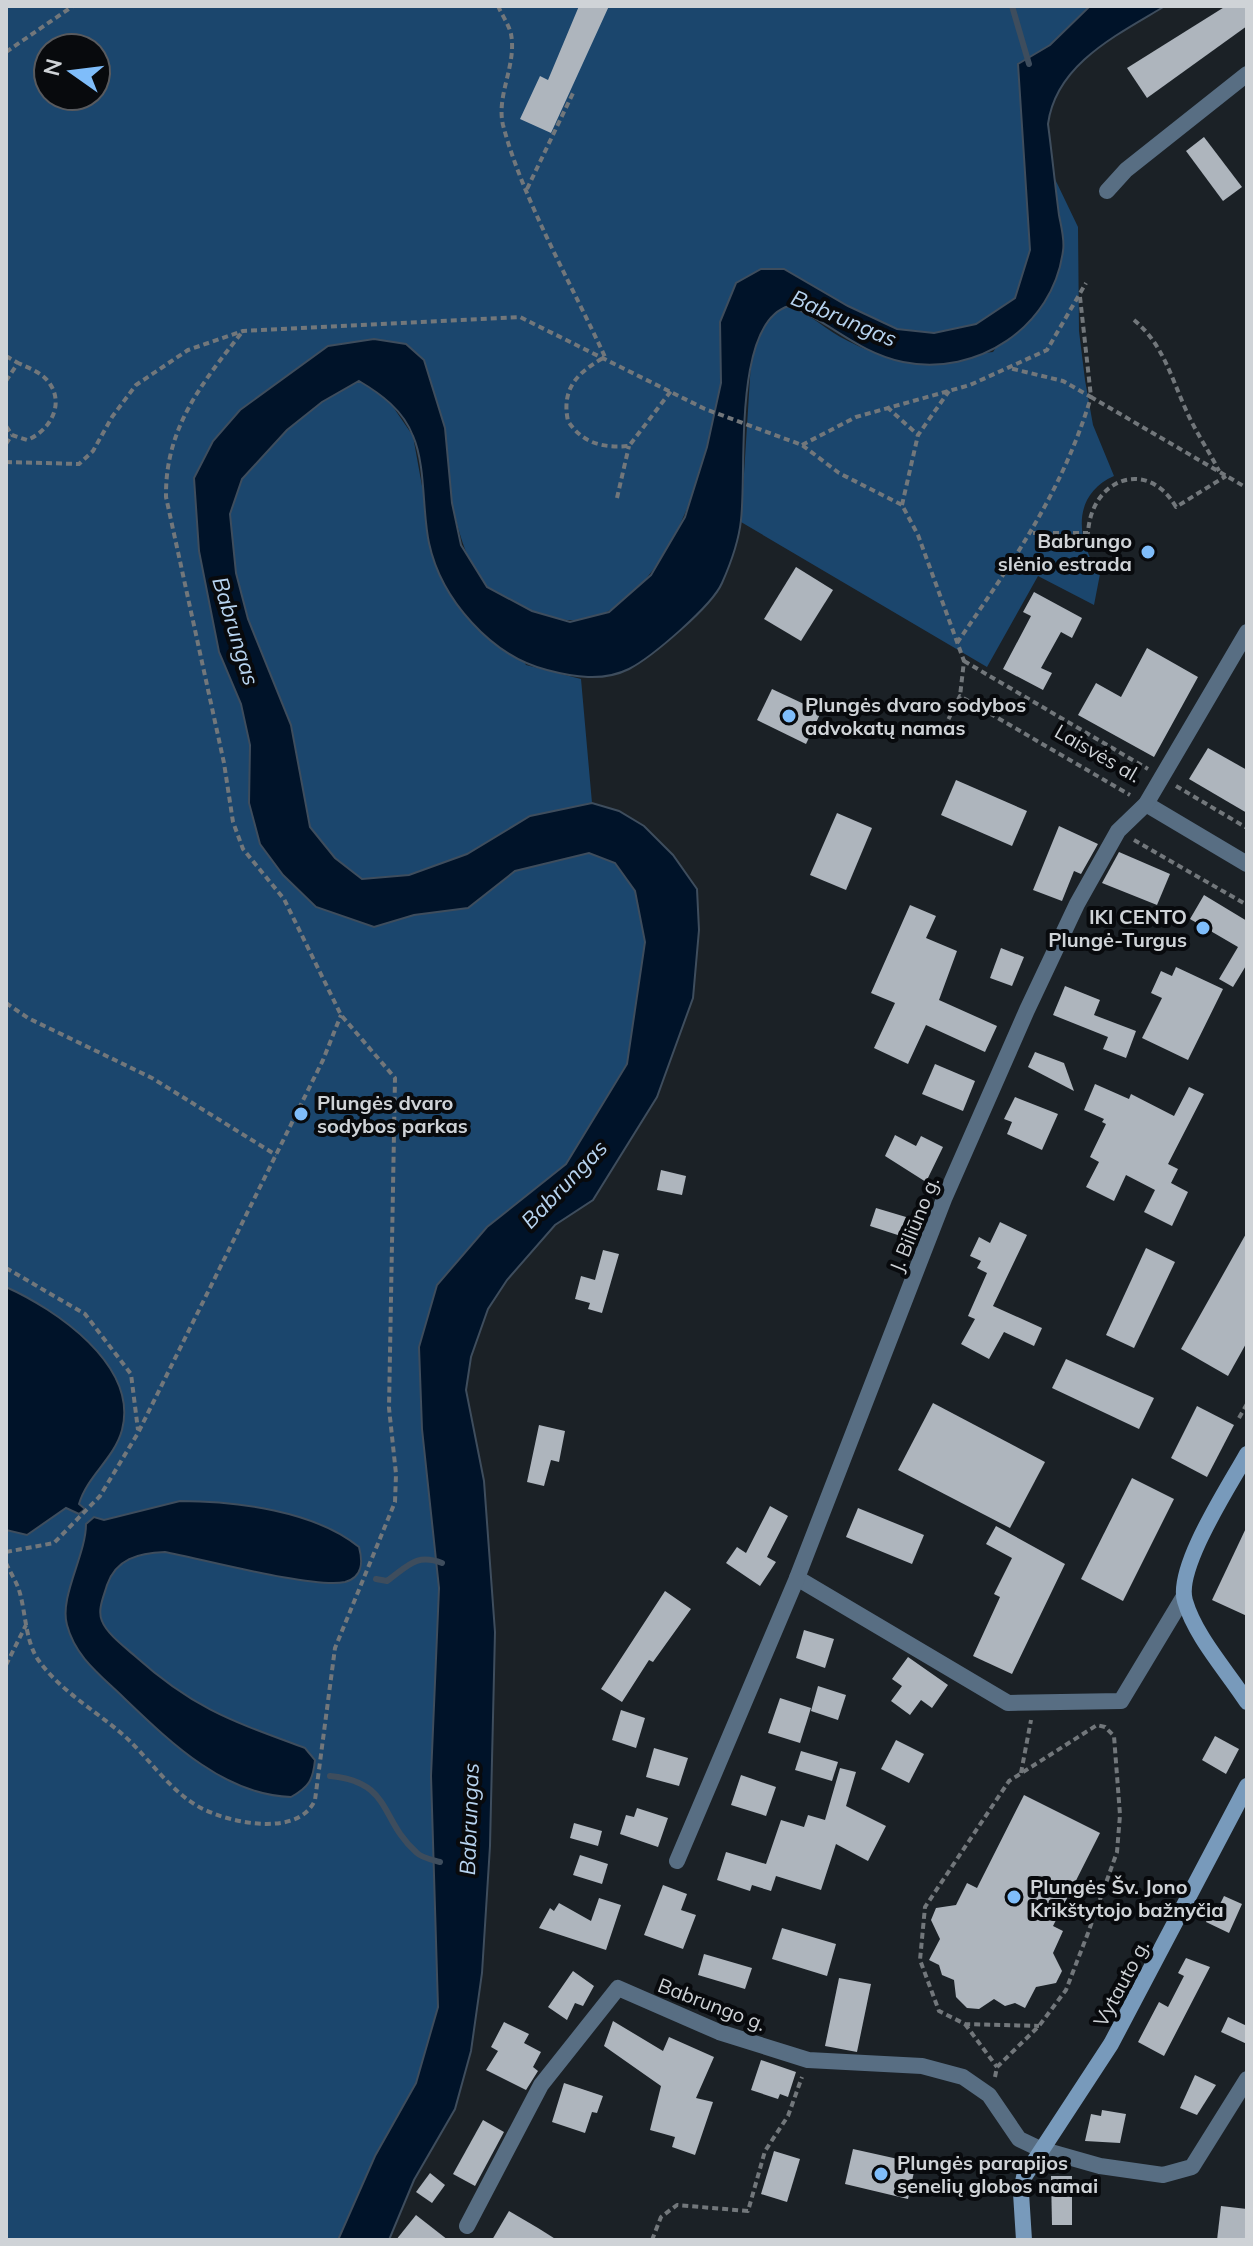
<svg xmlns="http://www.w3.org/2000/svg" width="1253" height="2246" font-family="Mulish,sans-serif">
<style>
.green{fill:#1b466d;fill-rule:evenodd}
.water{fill:#001329;stroke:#3e4d5d;stroke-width:2}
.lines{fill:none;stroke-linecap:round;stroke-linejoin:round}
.stream{stroke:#3e4d5d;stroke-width:6}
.building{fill:#aeb5bd}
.path{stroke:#72777b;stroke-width:4;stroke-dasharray:6 4;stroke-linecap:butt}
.street{stroke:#586e83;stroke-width:16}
.secondary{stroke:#789abb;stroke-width:16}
.poi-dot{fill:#7fbdfa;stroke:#080a0d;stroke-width:3}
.labels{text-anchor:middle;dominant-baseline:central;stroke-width:8;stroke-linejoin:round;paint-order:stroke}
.poi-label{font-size:20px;font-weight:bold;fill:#cfd3d7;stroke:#080a0d;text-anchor:start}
.street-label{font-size:20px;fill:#cfd3d7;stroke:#080a0d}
.water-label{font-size:22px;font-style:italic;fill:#b8d4f0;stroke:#080a0d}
</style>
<rect width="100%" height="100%" fill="#1b2126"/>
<!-- green -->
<g class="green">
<path d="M6,6H1090L1050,45L1019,65L1030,250L1015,298L976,324L934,333L897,329L848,306L784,269L720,322C721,342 723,363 721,383C714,459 654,647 551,617C532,611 500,601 486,585C461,557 457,519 447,485C433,438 420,391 406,344L213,441L219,652L241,704L250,745L249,803L374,927L414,915L468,908L515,871L589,853L615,863L635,891L645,942L627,1064L566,1164L487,1227L422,1429L439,1588L431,1776L438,2007L416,2083L375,2156L338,2240H6ZM48,48H96V96H48Z"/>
<path d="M1054,177L1078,227L1079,331L1085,380L1093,425L1114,476C1071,495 1076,541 1100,574L1094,605L1038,576L987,667L741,522L751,362C754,340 766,313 789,306C811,314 827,331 848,341C904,370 934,359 993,352L1064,249Z"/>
<path d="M359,381L387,398L413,436L422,486L526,665L581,679L592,803L530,816L467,854L409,875L362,879L335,858L310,827L291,725L248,619L236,573L230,514L241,479L287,430L322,402Z"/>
</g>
<!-- water -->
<g class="water">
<path d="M1090,6H1165C1117,35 1056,64 1048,124C1052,154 1055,185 1059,215C1061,226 1065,240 1063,251C1053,327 977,377 903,362C856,352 830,321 789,306C732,322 747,471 741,520C739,539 730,565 722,583C712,606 652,657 629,669C603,682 573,677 547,670C491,656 441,599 429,543C422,511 426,466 413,436C403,410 381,394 359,381L322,402L287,430L242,479L230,514L236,573L248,619L291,725L310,827L335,858L362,879L409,875L467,854L530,816L592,803L619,811L644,826L673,855L697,889L699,930L693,998L657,1097L593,1200L555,1225L507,1280L488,1309L471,1357L466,1390L484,1481L495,1632L490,1846L482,1973L471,2051L455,2109L414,2180L389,2240H338L375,2156L416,2083L438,2007L431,1776L439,1588L422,1429L419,1347L437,1285L487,1227L566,1164L627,1064L645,942L635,891L615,863L589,853L515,871L468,908L414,915L374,927L316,907L283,875L260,844L249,803L250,745L241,704L219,652L199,551L194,478L213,441L240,410L328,346L374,339L406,344L424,360L445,428L452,503L461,545L487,587L532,611L570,622L609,612L651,575L685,517L707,447L721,383L720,322L736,283L761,269H784L848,306L897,329L934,333L976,324L1015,298L1030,250L1018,64L1050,45Z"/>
<path d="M6,1287C55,1309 139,1365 122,1430C114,1459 87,1476 79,1504L85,1509L79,1514L66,1508L27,1535L6,1530Z"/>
<path d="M180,1501C236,1501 315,1511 359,1547C363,1562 363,1577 345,1582C314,1589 202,1559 165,1552C138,1553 116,1559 107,1585C104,1596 97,1610 102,1621C107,1634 125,1647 135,1656C194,1709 232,1721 305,1748L315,1760C313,1780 309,1787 291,1797C223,1795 168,1740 122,1696C99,1674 75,1656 67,1625C59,1597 86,1555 86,1524L94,1517L104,1520Z"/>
</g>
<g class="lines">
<!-- stream -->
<g class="stream">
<path d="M1012,6L1029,64"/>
<path d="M376,1579L387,1581C408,1566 416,1553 442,1563"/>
<path d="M330,1776C393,1782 379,1820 417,1853C422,1858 433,1860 440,1862"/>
</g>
</g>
<!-- building -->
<g class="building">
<path d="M579,6H609L551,133L520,119L540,76L548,80Z"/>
<path d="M1226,6H1247V26L1147,98L1127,68Z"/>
<path d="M1204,137L1242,187L1223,201L1186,151Z"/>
<path d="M796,567L833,590L801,641L764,619Z"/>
<path d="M1034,592L1082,618L1072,638L1061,632L1041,668L1052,673L1043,690L1003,669L1031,616L1023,612Z"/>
<path d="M1147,648L1198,677L1154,757L1078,715L1096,683L1121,697Z"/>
<path d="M772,689L821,712L806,744L757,720Z"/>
<path d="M1208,748L1247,770V813L1189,779Z"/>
<path d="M956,780L1027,811L1012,846L941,815Z"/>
<path d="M837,813L872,828L846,890L810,875Z"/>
<path d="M1059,826L1098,844L1081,874L1074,871L1062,901L1033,890Z"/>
<path d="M1119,852L1170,874L1157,905L1102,883Z"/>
<path d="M1204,895L1247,921V964L1233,987L1219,979L1238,947L1190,919Z"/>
<path d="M910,905L936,916L926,938L957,951L939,1000L997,1026L985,1052L926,1025L908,1064L874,1048L895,1003L871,993Z"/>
<path d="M1001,948L1024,957L1012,986L990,978Z"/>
<path d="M1176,967L1223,989L1188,1060L1142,1038L1162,998L1151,993L1161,971L1172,976Z"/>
<path d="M1065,986L1100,1000L1094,1015L1136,1031L1126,1058L1103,1049L1108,1037L1053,1015Z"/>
<path d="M1035,1052L1064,1063L1074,1091L1028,1067Z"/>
<path d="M935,1064L975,1081L963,1111L922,1094Z"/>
<path d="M1095,1084L1129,1099L1131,1094L1174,1116L1189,1087L1204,1094L1168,1164L1178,1169L1171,1183L1188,1192L1172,1226L1144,1212L1155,1190L1126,1175L1114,1201L1086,1187L1099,1162L1090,1157L1106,1124L1102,1122L1104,1119L1084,1110Z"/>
<path d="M1015,1097L1058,1114L1042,1150L1007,1134L1012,1122L1004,1119Z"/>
<path d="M895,1135L916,1146L921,1136L943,1147L926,1182L885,1156Z"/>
<path d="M661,1170L686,1176L682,1195L657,1190Z"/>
<path d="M876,1208L916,1220L910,1239L870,1226Z"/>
<path d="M1000,1222L1027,1235L993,1306L1042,1328L1034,1346L1004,1332L989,1359L961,1344L975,1319L968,1316L987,1273L977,1268L981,1261L970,1256L979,1237L990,1243Z"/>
<path d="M1247,1232V1342L1228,1376L1181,1349Z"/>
<path d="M1146,1248L1175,1262L1134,1348L1106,1335Z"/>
<path d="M603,1250L619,1254L602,1313L588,1309L590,1303L575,1299L581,1276L595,1280Z"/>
<path d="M1066,1359L1154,1398L1139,1429L1052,1388Z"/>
<path d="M933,1403L1045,1462L1010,1528L898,1470Z"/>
<path d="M1197,1406L1234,1425L1207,1477L1171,1458Z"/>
<path d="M539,1425L565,1431L559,1462L551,1460L544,1486L527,1482Z"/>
<path d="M1132,1478L1174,1499L1123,1601L1081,1579Z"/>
<path d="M770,1506L788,1516L767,1557L776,1562L760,1586L726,1563L737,1547L746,1553Z"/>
<path d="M858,1508L924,1535L912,1564L846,1537Z"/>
<path d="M996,1526L1065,1564L1012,1674L973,1656L1000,1597L994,1594L1012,1558L986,1544Z"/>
<path d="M1247,1526V1616L1212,1600Z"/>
<path d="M665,1591L691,1609L653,1662L649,1660L622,1702L601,1689Z"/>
<path d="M804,1630L834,1639L825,1668L796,1658Z"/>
<path d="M908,1657L948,1685L932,1708L921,1700L910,1715L891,1701L902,1686L892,1679Z"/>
<path d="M818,1686L846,1695L838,1720L811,1711Z"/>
<path d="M780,1698L811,1708L800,1743L768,1733Z"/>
<path d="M621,1710L645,1718L636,1748L612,1740Z"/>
<path d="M1215,1736L1239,1749L1226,1774L1202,1760Z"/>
<path d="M896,1740L924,1754L909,1783L881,1769Z"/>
<path d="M654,1748L688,1758L679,1786L646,1777Z"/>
<path d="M801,1751L838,1762L832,1781L795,1770Z"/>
<path d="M840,1768L856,1772L846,1806L886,1826L868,1861L836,1844L821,1890L776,1876L771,1891L752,1885L750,1891L717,1880L726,1852L766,1864L781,1820L804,1827L808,1815L825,1820Z"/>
<path d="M741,1775L776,1787L766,1816L731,1805Z"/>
<path d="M1024,1795L1100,1833L1053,1926L1063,1931L1053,1953L1062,1971L1056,1983L1036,1987L1025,2008L1015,2003L1005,2006L994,1999L979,2009L967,2008L956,1997L954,1980L942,1975L939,1965L929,1960L940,1939L931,1920L936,1908L956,1905L967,1883L977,1888Z"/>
<path d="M637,1808L668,1818L658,1847L620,1834L626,1815L634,1817Z"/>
<path d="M574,1823L602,1831L598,1846L570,1838Z"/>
<path d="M580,1855L608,1864L602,1884L573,1875Z"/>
<path d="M663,1885L687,1894L681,1910L696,1915L683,1949L644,1935Z"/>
<path d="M1224,1896L1242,1904L1229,1933L1206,1922L1214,1904L1219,1906Z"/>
<path d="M599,1898L621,1905L606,1950L539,1928L550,1908L554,1911L559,1903L591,1921Z"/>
<path d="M782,1928L836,1944L827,1976L772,1959Z"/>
<path d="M704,1954L752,1968L745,1989L698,1975Z"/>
<path d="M1186,1958L1210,1967L1164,2056L1138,2042L1159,2002L1168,2007L1184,1976L1178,1973Z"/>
<path d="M573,1971L594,1986L583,2006L575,2003L567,2020L548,2007Z"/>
<path d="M839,1978L871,1984L857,2052L825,2046Z"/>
<path d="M1228,2017L1247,2026V2044L1221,2032Z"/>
<path d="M613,2021L663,2051L669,2037L714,2057L696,2098L713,2102L695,2155L672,2147L675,2137L650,2130L661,2086L604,2046Z"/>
<path d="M504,2022L529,2034L524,2043L541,2052L533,2067L538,2071L526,2090L486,2070L498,2051L491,2047Z"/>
<path d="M761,2060L796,2072L788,2097L780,2094L778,2099L751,2090Z"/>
<path d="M1195,2075L1216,2085L1197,2115L1180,2108Z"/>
<path d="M564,2083L603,2096L597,2113L592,2112L585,2133L552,2122Z"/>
<path d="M1102,2110L1126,2114L1120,2143L1085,2141L1091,2114L1101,2116Z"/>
<path d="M483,2120L504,2132L475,2186L453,2174Z"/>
<path d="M853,2149L916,2163L908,2199L845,2184Z"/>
<path d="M774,2151L800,2159L787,2202L761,2194Z"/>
<path d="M430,2173L445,2185L432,2203L416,2192Z"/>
<path d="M1051,2176H1072V2225H1052Z"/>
<path d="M1221,2206L1247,2209V2240H1217Z"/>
<path d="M509,2211L538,2228L557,2240H492Z"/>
<path d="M416,2215L448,2240H396Z"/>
</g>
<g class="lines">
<!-- path -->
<g class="path">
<path d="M498,6C502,15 509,25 511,34C517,65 496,95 503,125C522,198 573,287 605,357C578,372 561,388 568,421C583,444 603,448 629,446L671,391"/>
<path d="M6,52L73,6"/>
<path d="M527,189L574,91"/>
<path d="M1080,297L1091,397L1247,488"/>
<path d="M1134,320C1163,344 1171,377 1186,410C1195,431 1209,451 1219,471"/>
<path d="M6,356L18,363"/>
<path d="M6,381L18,363C29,368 43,373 50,384C65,406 48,432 27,440L12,435L6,426"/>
<path d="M887,407L918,435"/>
<path d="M6,444L12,435"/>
<path d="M802,445L856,417L970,385L1047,350L1086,283"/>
<path d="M6,462L79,464L93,451L112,417L136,385L188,350L243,331L520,317L705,409L802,445L839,473L902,505L918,535L964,661L960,696"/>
<path d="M617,498L629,446"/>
<path d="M902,505L918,435L949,391"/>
<path d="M1033,533H1088C1091,479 1147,457 1176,507L1226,476"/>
<path d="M957,643C1013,561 1062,493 1091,397L1063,381L1009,368"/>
<path d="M964,661L1148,769"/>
<path d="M944,728L960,696L1130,795"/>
<path d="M1176,786L1247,828"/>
<path d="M1134,840L1247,905"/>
<path d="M6,1003L28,1018L152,1078L276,1155"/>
<path d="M6,1268L85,1314L131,1374L138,1430"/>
<path d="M1239,1418L1247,1404"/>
<path d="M6,1552L54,1543L100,1496L138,1433L323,1060L341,1015"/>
<path d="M6,1563C10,1572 16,1581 19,1590C26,1612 25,1642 39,1661C60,1690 94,1710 121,1733C148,1756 169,1791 201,1808C232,1824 299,1837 315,1800L335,1648L395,1502L396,1474L389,1408L395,1078L341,1015L284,899L243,849L233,822L224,763L166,497C165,428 202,383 243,331"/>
<path d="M6,1665L26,1625"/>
<path d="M1021,1773L1031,1720"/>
<path d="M965,2024L997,2067"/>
<path d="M995,2077L997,2067L1039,2026L1066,1990L1088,1933L1117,1852L1120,1815L1114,1736L1105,1727L1097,1725L1009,1781L925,1907L920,1960L939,2011L965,2024L1039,2026"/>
<path d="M652,2240L661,2217L677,2205L748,2211L765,2151L788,2116L802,2077"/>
</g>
<!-- street -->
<g class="street">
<path d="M1107,191L1126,170L1247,74"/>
<path d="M1146,804L1247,864"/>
<path d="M797,1578L1008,1703L1121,1701L1183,1598"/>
<path d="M677,1861L797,1578L944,1199L1027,1010L1077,904L1118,831L1146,804L1247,632"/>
<path d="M467,2226L541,2085L618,1988L719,2032L808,2060L922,2066L963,2077L989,2095L1019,2139L1040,2149L1100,2166L1163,2175L1192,2167L1247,2079"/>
</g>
<!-- secondary -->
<g class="secondary">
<path d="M1247,1454C1230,1485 1175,1568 1185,1601C1195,1636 1227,1671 1247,1702"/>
<path d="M1024,2240L1021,2193L1024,2177L1111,2044L1247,1786"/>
</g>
</g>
<!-- markers -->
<g class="poi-dot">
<circle cx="1148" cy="552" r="8"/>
<circle cx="789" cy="716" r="8"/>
<circle cx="1203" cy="928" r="8"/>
<circle cx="301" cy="1114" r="8"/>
<circle cx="1014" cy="1897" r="8"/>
<circle cx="881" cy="2174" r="8"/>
</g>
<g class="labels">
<!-- poi labels -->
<g class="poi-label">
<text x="1132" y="540" text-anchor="end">Babrungo<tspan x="1132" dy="23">slėnio estrada</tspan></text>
<text x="805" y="704">Plungės dvaro sodybos<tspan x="805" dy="23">advokatų namas</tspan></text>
<text x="1187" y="916" text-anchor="end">IKI CENTO<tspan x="1187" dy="23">Plungė-Turgus</tspan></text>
<text x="317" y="1102">Plungės dvaro<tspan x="317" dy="23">sodybos parkas</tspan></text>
<text x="1030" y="1886">Plungės Šv. Jono<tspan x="1030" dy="23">Krikštytojo bažnyčia</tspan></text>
<text x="897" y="2162">Plungės parapijos<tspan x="897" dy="23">senelių globos namai</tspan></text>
</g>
<!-- street labels -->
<g class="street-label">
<text transform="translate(1098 753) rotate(30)">Laisvės al.</text>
<text transform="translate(914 1224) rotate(-68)">J. Biliūno g.</text>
<text transform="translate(1121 1983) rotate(-62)">Vytauto g.</text>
<text transform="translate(712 2004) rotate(21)">Babrungo g.</text>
</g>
<!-- water labels -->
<g class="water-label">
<text transform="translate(844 318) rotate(23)">Babrungas</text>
<text transform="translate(236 631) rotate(73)">Babrungas</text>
<text transform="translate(564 1184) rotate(-46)">Babrungas</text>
<text transform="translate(469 1819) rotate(-88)">Babrungas</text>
</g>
</g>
<!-- border -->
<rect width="1253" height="2246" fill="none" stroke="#cfd3d7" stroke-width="16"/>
<!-- north arrow -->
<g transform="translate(72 72) rotate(284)"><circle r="38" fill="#080a0d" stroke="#585a5e" stroke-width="2"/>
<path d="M0-6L14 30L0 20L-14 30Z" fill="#7fbdfa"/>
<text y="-12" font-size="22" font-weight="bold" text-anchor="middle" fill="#cfd3d7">N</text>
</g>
</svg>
